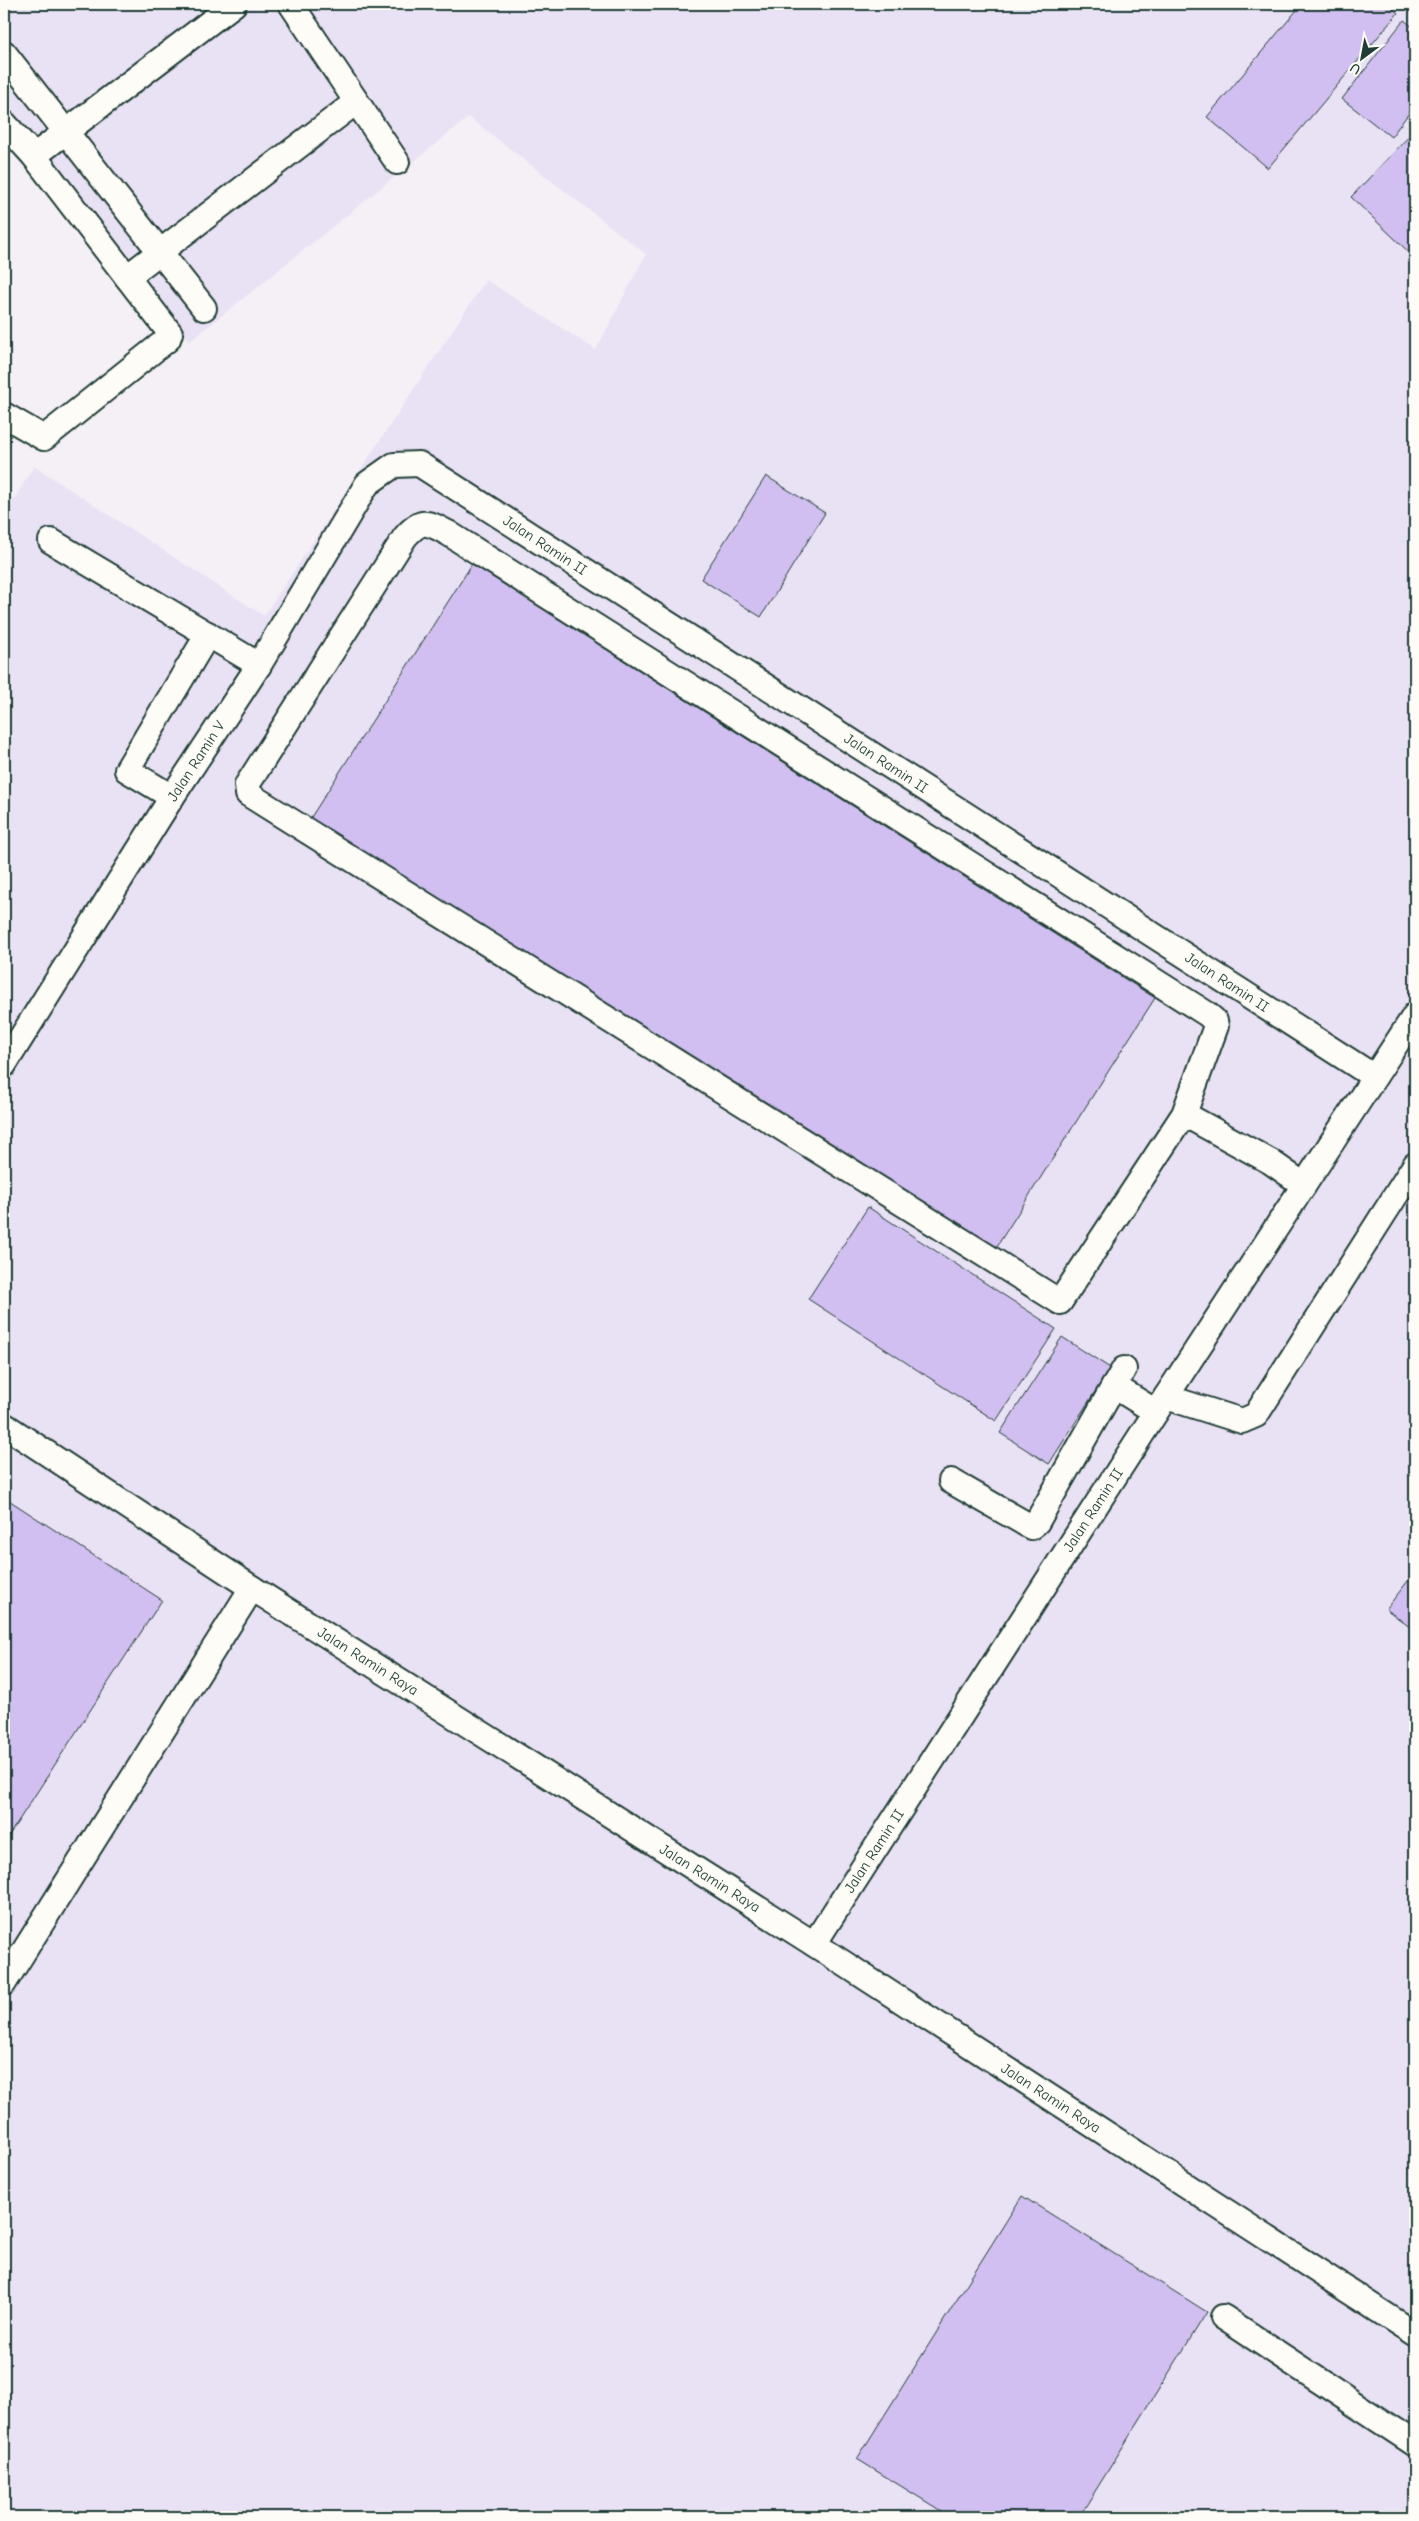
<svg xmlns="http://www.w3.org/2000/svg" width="1419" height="2521" font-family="'Comic Neue',sans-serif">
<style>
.built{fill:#e9e1f4}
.building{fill:#d0bff0;stroke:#1f3d34}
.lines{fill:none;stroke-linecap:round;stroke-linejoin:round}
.minor-casing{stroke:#1f3d34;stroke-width:28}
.minor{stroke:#fdfcf7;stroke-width:24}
.labels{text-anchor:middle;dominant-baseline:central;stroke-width:4;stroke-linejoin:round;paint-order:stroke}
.street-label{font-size:15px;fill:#1f3d34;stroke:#fdfcf7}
</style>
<rect width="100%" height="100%" fill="#f4f0f6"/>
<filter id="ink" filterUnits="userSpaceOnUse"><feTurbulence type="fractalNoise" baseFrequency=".02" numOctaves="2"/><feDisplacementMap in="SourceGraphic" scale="10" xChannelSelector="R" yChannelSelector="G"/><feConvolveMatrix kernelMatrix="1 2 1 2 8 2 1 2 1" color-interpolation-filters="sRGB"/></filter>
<g filter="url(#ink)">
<!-- built -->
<path class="built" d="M4,4H1415V2517H4V516L34,466L264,616L486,280L596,350L646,254L469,117L190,341L4,100Z"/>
<!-- building -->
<g class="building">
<path d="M1302,4H1387L1398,13L1268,168L1207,117Z"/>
<path d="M1404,20L1415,29V105L1391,137L1342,99Z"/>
<path d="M1415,130V258L1351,197Z"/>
<path d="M766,476L825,513L761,617L701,579Z"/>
<path d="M472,564L1155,998L990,1257L308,822Z"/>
<path d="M868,1207L1056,1329L996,1421L808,1299Z"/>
<path d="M1062,1337L1110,1368L1049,1464L1000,1433Z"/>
<path d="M4,1497L162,1600L4,1843Z"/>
<path d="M1415,1572V1631L1386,1609Z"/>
<path d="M1022,2196L1207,2312L1079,2517H951L857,2459Z"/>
</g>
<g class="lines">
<defs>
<g id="minor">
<path d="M291,4L397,162"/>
<path d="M4,53L204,308"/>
<path d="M4,123L34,156L170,333L168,339L44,438L4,415"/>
<path d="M34,156L234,4"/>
<path d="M127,277L356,102"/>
<path d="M51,541L259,665"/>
<path d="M172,797L127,770L208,634"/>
<path d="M4,1065L172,797L259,665L367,484L394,465L419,464L1373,1076"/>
<path d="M1184,1114L1060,1302L248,794L247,785L405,537C422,518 427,522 448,533L1207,1014L1215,1021L1216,1026L1184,1114L1271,1162L1304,1185"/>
<path d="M1114,1386L1124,1369"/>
<path d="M1166,1397L1242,1421L1256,1415L1415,1165"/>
<path d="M4,1425L252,1588L814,1944L1415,2334"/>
<path d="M951,1481L1031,1527L1037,1522L1114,1386L1156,1412"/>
<path d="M814,1944L1156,1412L1415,1015"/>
<path d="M4,1983L252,1588"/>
<path d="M1223,2317L1415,2444"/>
</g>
</defs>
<!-- minor casing -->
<use href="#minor" class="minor-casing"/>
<!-- minor -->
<use href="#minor" class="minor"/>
</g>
</g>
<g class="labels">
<!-- street labels -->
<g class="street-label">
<text transform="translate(545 545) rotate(33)">Jalan Ramin II</text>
<text transform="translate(196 761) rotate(-57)">Jalan Ramin V</text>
<text transform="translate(886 763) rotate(33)">Jalan Ramin II</text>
<text transform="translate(1227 982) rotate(33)">Jalan Ramin II</text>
<text transform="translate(1093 1510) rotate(-57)">Jalan Ramin II</text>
<text transform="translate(368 1661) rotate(32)">Jalan Ramin Raya</text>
<text transform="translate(874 1851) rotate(-57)">Jalan Ramin II</text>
<text transform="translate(710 1878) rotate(32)">Jalan Ramin Raya</text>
<text transform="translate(1051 2098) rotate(33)">Jalan Ramin Raya</text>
</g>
</g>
<!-- margin -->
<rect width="1419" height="2521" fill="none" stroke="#fdfcf7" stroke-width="20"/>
<rect x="10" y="10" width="1399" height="2501" fill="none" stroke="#1f3d34" stroke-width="2" filter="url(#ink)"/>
<!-- north arrow -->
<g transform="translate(1362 58) rotate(212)" stroke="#fdfcf7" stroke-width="4" paint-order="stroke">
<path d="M0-4L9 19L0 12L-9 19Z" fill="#1f3d34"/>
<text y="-8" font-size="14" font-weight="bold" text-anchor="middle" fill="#1f3d34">U</text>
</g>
</svg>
